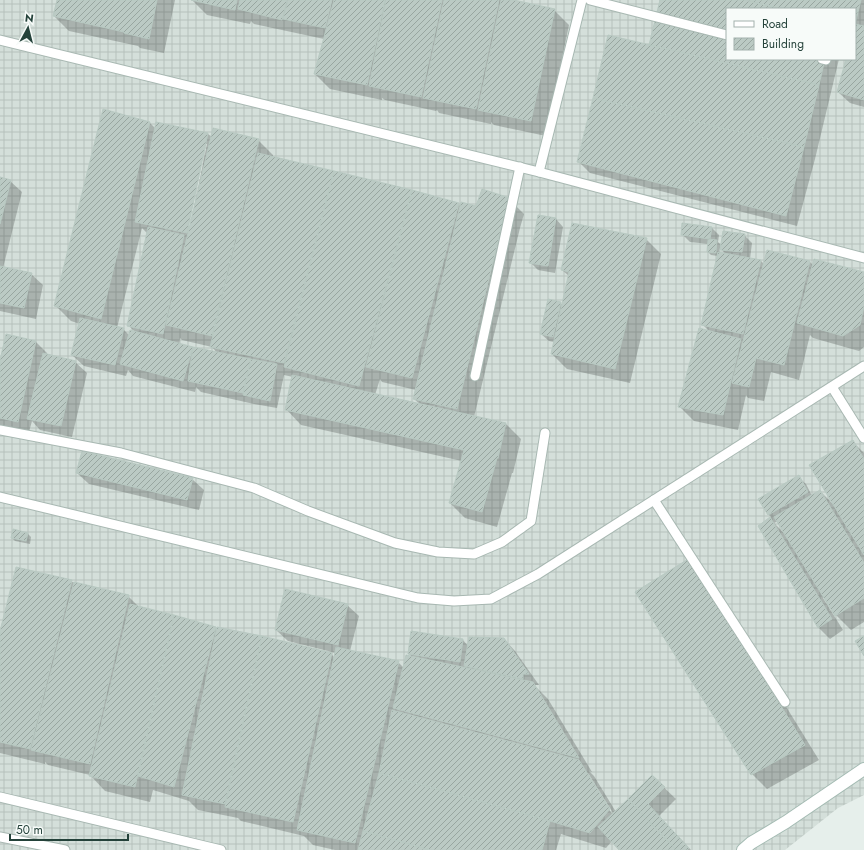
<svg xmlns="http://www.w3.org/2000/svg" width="864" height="850" font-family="Jost,sans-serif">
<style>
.industrial{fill:url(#industrial-grid);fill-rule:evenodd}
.shadow{fill:#0003;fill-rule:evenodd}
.building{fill:url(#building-hatch);stroke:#b8c9c2}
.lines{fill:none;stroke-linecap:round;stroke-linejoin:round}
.service-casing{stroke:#a8b8b2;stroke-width:11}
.secondary-casing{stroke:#a4bbb3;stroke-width:14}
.service{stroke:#fff;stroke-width:9}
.secondary{stroke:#fff;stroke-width:12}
</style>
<defs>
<pattern id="industrial-grid" width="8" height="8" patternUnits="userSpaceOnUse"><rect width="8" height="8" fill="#d4dfda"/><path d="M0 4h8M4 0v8" fill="none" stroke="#b6c1bc"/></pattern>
<pattern id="building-hatch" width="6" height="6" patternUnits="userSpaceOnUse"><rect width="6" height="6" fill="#bbcac4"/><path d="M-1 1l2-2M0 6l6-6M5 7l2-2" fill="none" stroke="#98a6a0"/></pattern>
</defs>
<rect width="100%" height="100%" fill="#e6efeb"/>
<!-- industrial -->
<path class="industrial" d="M0,0H864V795L838,808L785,850H0ZM727,9H855V59H727Z"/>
<!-- shadow -->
<g class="shadow">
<path d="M58,0H175L164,53L140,48L138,46L69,31L54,16Z"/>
<path d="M192,0H509L554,10L569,25L546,136L494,125L491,122V124L439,113L437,110L436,111L385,100L382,98V100L330,89L315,74L324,39L254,24L251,21L250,24L207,15Z"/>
<path d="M662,0H864V107L850,103L838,92L847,59H855V9H727V59H839L815,159L797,226L590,173L578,161L650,47Z"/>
<path d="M149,122L156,129L157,123L208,134L212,137L258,140L273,155V158L411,191L458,204L461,207H477L509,199L524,214L520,228L474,417L506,424L521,439L513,473H512L497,527L465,518L450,503L462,461L301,425L286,409L293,377L284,375L277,408L254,404L201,392L196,387L195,392L133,376L128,370L126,376L84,366L72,355L80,324L71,321L56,306ZM205,144H207L189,233L187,232ZM142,228L148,234L129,326L136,333L129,335L123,329L117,328ZM180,338L182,340L212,347L218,354L179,345ZM380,379L382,382L416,390L414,399L421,405L375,395Z"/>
<path d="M0,178L10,181L22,192L3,268L31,274L43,285L36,319L0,311Z"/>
<path d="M556,219L563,227L555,273L538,270L530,262Z"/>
<path d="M712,228L719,235L718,242L722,246L744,235L752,243L750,259L761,261L764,264L810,262L813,265L864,273V347L859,351L813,338L810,335L799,380L771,372L764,401L748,398L746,395L738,430L694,421L679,406L710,332L702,324L718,256L711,255L708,252L709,244L690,242L682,234ZM720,248L727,255L719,254Z"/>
<path d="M646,239L661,254L630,383L567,369L552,354L554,342L549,341L541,334L560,303L563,305L569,276L562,270Z"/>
<path d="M36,342L47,353V355L75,362L87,373L72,437L40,430L32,421L29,432L0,426V365Z"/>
<path d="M853,442L864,453V622L851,630L836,615L825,597L823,598L843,630L830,639L819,628L759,527L771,517L768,514L798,477L806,484L812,496L820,491L834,505ZM778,521L784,533L774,523Z"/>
<path d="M77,473L192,479L204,490L199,510L89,484Z"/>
<path d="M13,530L28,534L31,537L30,544L15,541L12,538Z"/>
<path d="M17,568L128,596L139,607L215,628L217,630L218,628L331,654L335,658L336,653L288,641L276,630L347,605L359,616L350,651L398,662L404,668L412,657L409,654L463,640L468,646L504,639L515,651L539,685H534L548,699L592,772L589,771L594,776L616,812L652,776L676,799L659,816L691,850H620L612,841L606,848L561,834L556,850H335L313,845L304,836L241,821L238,818L198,810L189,801L153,790L150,802L105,791L90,775L48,765L45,762V764L0,753V635ZM586,773H588L613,813L612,814Z"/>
<path d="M705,575L819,760L767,789L752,774Z"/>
</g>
<!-- building -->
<g class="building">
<path d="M57,0H157L149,39L124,33V32L53,16Z"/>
<path d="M191,0H237L235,10Z"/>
<path d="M240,0H287L282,20L238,9Z"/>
<path d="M288,0H332L325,28L283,19Z"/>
<path d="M334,0H385L367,85L314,74Z"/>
<path d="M386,0H442L421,97L369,86Z"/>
<path d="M444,0H499L476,109L423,98Z"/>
<path d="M501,0H514L555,9L531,121L478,110Z"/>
<path d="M660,0H745L782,9H727V59H825L819,85L649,45Z"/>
<path d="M745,0H861L855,24V9H782Z"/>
<path d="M855,24L864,26V100L837,92L846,59H855Z"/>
<path d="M608,35L819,85L804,147L593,98Z"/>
<path d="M593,98L804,147L786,216L577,162Z"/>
<path d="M103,109L150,122L101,319L54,306Z"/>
<path d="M156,122L208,133L187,233L135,222Z"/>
<path d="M213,128L259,139L212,336L166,325Z"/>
<path d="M258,153L334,171L284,363L210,347Z"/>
<path d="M334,171L412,190L359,386L284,367Z"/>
<path d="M0,177L11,180L0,224Z"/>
<path d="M482,189L510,198L505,213L457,409L413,399L461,202L476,206Z"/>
<path d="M412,190L459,203L412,378L366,367Z"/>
<path d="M538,215L556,218L548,266L529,263Z"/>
<path d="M572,223L647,238L615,369L551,354L569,272L561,270Z"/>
<path d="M682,223L712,227L710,239L681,235Z"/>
<path d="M148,227L184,235L163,334L127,326Z"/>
<path d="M723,231L745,234L742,252L720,250Z"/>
<path d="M708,239L717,240L716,253L707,252Z"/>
<path d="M767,250L810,261L784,365L756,358L749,387L732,383Z"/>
<path d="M718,252L761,260L743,334L701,325Z"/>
<path d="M814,259L864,272V306L860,325L843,336L797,323Z"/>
<path d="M0,266L32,273L24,308L0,303Z"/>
<path d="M548,299L561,302L553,337L540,334Z"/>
<path d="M80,318L124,328L115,365L71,355Z"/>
<path d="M699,328L741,339L723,415L678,407Z"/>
<path d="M130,330L193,347L183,381L120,364Z"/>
<path d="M6,334L36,341L18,422L0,418V360Z"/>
<path d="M193,347L251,359L243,393L188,381Z"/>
<path d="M43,353L76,361L61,426L27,419Z"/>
<path d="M251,359L277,364L270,401L243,395Z"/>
<path d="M292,375L506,423L498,458H497L482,512L449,503L464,450L285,410Z"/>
<path d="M853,440L864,459V555L809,465Z"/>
<path d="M82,451L193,478L187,500L76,473Z"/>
<path d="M799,475L808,492L768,515L758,499Z"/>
<path d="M820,490L864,563V598L835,616L774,517Z"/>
<path d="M770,517L832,619L818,628L758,526Z"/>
<path d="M13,529L28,533L26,541L11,538Z"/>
<path d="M690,558L805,745L751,775L635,592Z"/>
<path d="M16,567L72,580L30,749L0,742V631Z"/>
<path d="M74,582L129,595L90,764L31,750Z"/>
<path d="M285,589L348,604L338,645L275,630Z"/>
<path d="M130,604L174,615L135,787L89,776Z"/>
<path d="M174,615L216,627L174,787L138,776Z"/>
<path d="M217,627L262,636L225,804L182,795Z"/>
<path d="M411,631L463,639L460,662L408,654Z"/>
<path d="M262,636L332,653L293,822L225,807Z"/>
<path d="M864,636V656L855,641Z"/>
<path d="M469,637L504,638L529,674H523V679L464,666Z"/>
<path d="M336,647L399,661L355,843L297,830Z"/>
<path d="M406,655L533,682L579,758L393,708Z"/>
<path d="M392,710L579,760L610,809L590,833L550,821L379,773Z"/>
<path d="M379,773L550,821L542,850H430L363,831Z"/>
<path d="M652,775L665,787L648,804L689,848L687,850H676L628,799Z"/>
<path d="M628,799L676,850H619L598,827Z"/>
<path d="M363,831L430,850H358Z"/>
</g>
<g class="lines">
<defs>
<g id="service">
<path d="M590,0L727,35"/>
<path d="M0,40L539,172L864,258"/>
<path d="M822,59L826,60"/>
<path d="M539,172L582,0"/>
<path d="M475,376L520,167"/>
<path d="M832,387L864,438"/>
<path d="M0,430L121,453L254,488L308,511L395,543L438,552L474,554L502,542L531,521L545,433"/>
<path d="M0,497L418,598L454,601L491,599L538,574L864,366"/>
<path d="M654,500L785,702"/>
<path d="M0,797L221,850"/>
<path d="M0,837L65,850"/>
</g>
<path id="secondary" d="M743,850L751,843L786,822L864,769"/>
</defs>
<!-- service casing -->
<use href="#service" class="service-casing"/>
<!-- secondary casing -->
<use href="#secondary" class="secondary-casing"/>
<!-- service -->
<use href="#service" class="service"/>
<!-- secondary -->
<use href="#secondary" class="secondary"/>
</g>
<!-- legend -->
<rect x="726" y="8" width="130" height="52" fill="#f7fbf9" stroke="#a3b1ad"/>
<rect x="734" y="21" width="20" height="6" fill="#ffffff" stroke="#a3b1ad"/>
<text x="762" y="28" font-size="12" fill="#24423a">Road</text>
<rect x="734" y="38" width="20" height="12" fill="url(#building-hatch)" stroke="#a3b1ad"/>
<text x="762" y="48" font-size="12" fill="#24423a">Building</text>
<!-- north arrow -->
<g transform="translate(28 28) rotate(7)" stroke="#f7fbf9" stroke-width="3" paint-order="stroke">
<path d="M0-3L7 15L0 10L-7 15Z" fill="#24423a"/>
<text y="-6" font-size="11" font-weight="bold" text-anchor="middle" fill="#24423a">N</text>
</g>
<!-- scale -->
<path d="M10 834v6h118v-6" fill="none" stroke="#24423a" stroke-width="2"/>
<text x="16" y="834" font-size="12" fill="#24423a" stroke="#f7fbf9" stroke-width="3" paint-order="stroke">50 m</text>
</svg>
